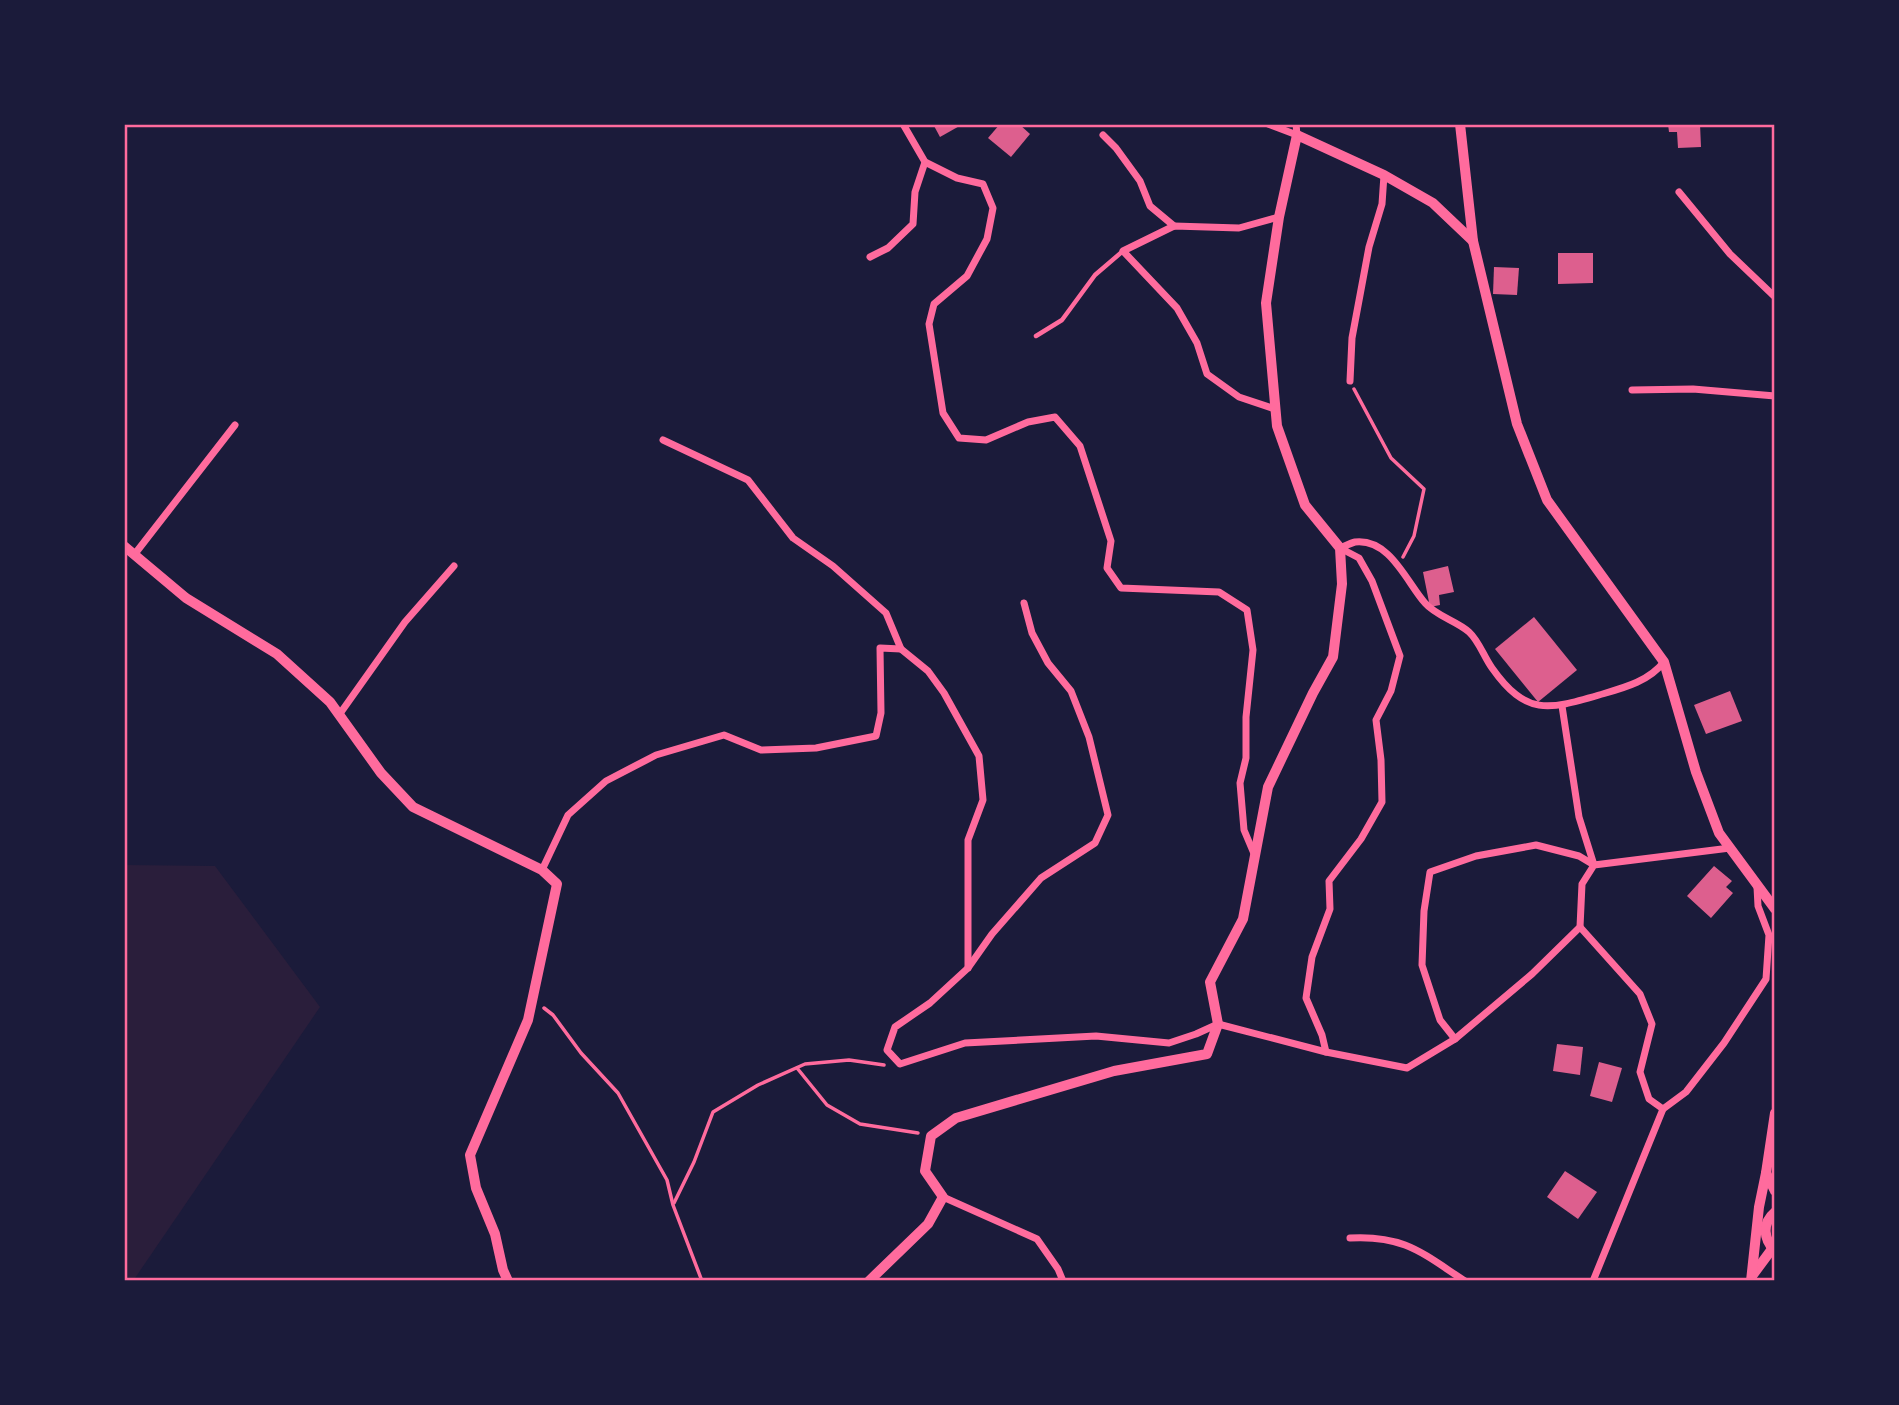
<svg xmlns="http://www.w3.org/2000/svg" width="1899" height="1405" font-family="'PT Sans',sans-serif">
<style>
.green{fill:#2a1e3b}
.building{fill:#dd5f8e}
.lines{fill:none;stroke-linecap:round;stroke-linejoin:round}
.path{stroke:#ff6b9d;stroke-width:3.5}
.service{stroke:#ff6b9d;stroke-width:4.5}
.minor{stroke:#ff6b9d;stroke-width:7}
.tertiary{stroke:#ff6b9d;stroke-width:10}
.secondary{stroke:#ff6b9d;stroke-width:10}
.neatline{fill:none;stroke:#ff6b9d;stroke-width:2.5}
</style>
<rect width="100%" height="100%" fill="#1b1b3a"/>
<!-- green -->
<path class="green" d="M124,865L215,866L320,1007L133,1281H124Z"/>
<!-- building -->
<g class="building">
<path d="M933,124H963L940,137Z"/>
<path d="M1000,124H1019L1030,134L1011,157L988,138Z"/>
<path d="M1668,124H1700L1701,147L1678,148L1677,132H1669Z"/>
<path d="M1558,253H1593V283L1558,284Z"/>
<path d="M1494,267L1519,268L1517,295L1493,294Z"/>
<path d="M1448,566L1454,592L1439,595L1440,605L1430,607L1423,572Z"/>
<path d="M1534,617L1577,670L1538,702L1495,649Z"/>
<path d="M1730,691L1742,721L1706,734L1694,705Z"/>
<path d="M1714,866L1732,881L1726,887L1733,893L1711,918L1687,896Z"/>
<path d="M1557,1044L1583,1047L1580,1075L1553,1071Z"/>
<path d="M1599,1062L1622,1068L1612,1102L1590,1096Z"/>
<path d="M1565,1171L1597,1192L1578,1219L1547,1197Z"/>
</g>
<g class="lines">
<!-- path -->
<g class="path">
<path d="M1354,389L1391,458L1424,489L1414,536L1403,557"/>
<path d="M544,1008L553,1015L581,1053L618,1093L667,1180L673,1205L702,1281"/>
<path d="M797,1068L827,1105L860,1124L918,1133"/>
<path d="M674,1203L694,1162L713,1112L758,1085L805,1064L849,1060L884,1065"/>
</g>
<!-- service -->
<path class="service" d="M1036,336L1062,320L1095,275L1123,251"/>
<!-- minor -->
<g class="minor">
<path d="M903,124L925,162L957,178L983,184L993,208L987,239L967,276L934,304L929,324L943,413L959,438L986,440L1028,422L1055,417L1080,446L1111,541L1107,568L1121,588L1219,592L1247,610L1253,650L1246,717V758L1240,783L1244,830L1255,856"/>
<path d="M1268,124L1297,135L1296,124"/>
<path d="M1103,135L1116,148L1140,181L1150,206L1174,226"/>
<path d="M1679,192L1730,254L1775,297"/>
<path d="M870,257L888,248L913,224L915,192L925,162"/>
<path d="M1350,381L1352,338L1369,247L1382,204L1384,175"/>
<path d="M1632,390L1693,389L1775,396"/>
<path d="M1275,409L1239,397L1207,374L1197,343L1177,308L1123,251L1174,226L1239,228L1279,217"/>
<path d="M663,440L748,480L793,538L833,566L886,613L901,649"/>
<path d="M134,555L235,425"/>
<path d="M1024,603L1032,633L1048,663L1071,691L1089,737L1108,815L1095,843L1041,878L992,934L968,968L930,1003L895,1027L887,1050L900,1064L965,1043L1096,1036L1169,1043L1196,1034L1218,1024L1326,1052L1407,1068L1455,1039L1532,974L1580,927L1582,884L1594,865L1730,848"/>
<path d="M1562,706L1579,817L1594,865"/>
<path d="M339,715L405,622L454,566"/>
<path d="M542,870L568,815L606,781L656,755L724,735L761,750L816,748L876,736L881,713L880,648L901,649L928,671L944,693L979,756L983,800L968,840V968"/>
<path d="M1580,927L1640,994L1652,1024L1640,1072L1649,1099L1663,1109"/>
<path d="M1455,1039L1440,1020L1422,965L1424,911L1430,872L1476,856L1536,845L1579,856L1594,865"/>
<path d="M1326,1052L1322,1035L1306,998L1312,957L1330,909L1329,881L1361,839L1382,802L1381,760L1376,720L1391,691L1400,656L1372,581L1359,558L1340,548C1345,546 1351,543 1355,542C1390,538 1407,583 1425,603C1436,616 1457,621 1469,632C1479,641 1484,657 1492,668C1526,716 1548,710 1599,695C1623,688 1648,682 1664,662"/>
<path d="M943,1197L1037,1239L1058,1269L1063,1281"/>
<path d="M1350,1238C1404,1235 1422,1253 1465,1281"/>
<path d="M1593,1281L1663,1109L1686,1092L1724,1043L1766,979L1769,935L1758,906L1757,887"/>
</g>
<!-- tertiary -->
<g class="tertiary">
<path d="M124,546L186,598L277,654L330,702L381,773L413,807L542,870L557,884L528,1020L470,1155L476,1188L495,1234L503,1270L508,1281"/>
<path d="M869,1281L928,1224L943,1197L925,1171L931,1136L956,1118L1114,1071L1207,1054L1218,1024L1210,982L1243,919L1268,787L1313,693L1333,657L1342,584L1340,548L1305,505L1277,426L1266,303L1279,217L1297,135L1384,175L1433,203L1473,241"/>
</g>
<!-- secondary -->
<g class="secondary">
<path d="M1460,124L1473,241L1517,424L1547,500L1664,662L1696,772L1719,833L1775,909"/>
<path d="M1766,1173L1775,1191"/>
<path d="M1775,1212C1762,1223 1763,1239 1775,1251"/>
<path d="M1752,1276L1772,1249"/>
<path d="M1751,1281L1759,1207L1766,1173L1775,1113"/>
</g>
</g>
<!-- border -->
<rect width="1899" height="1405" fill="none" stroke="#1b1b3a" stroke-width="252"/>
<rect x="126" y="126" width="1647" height="1153" class="neatline"/>
</svg>
